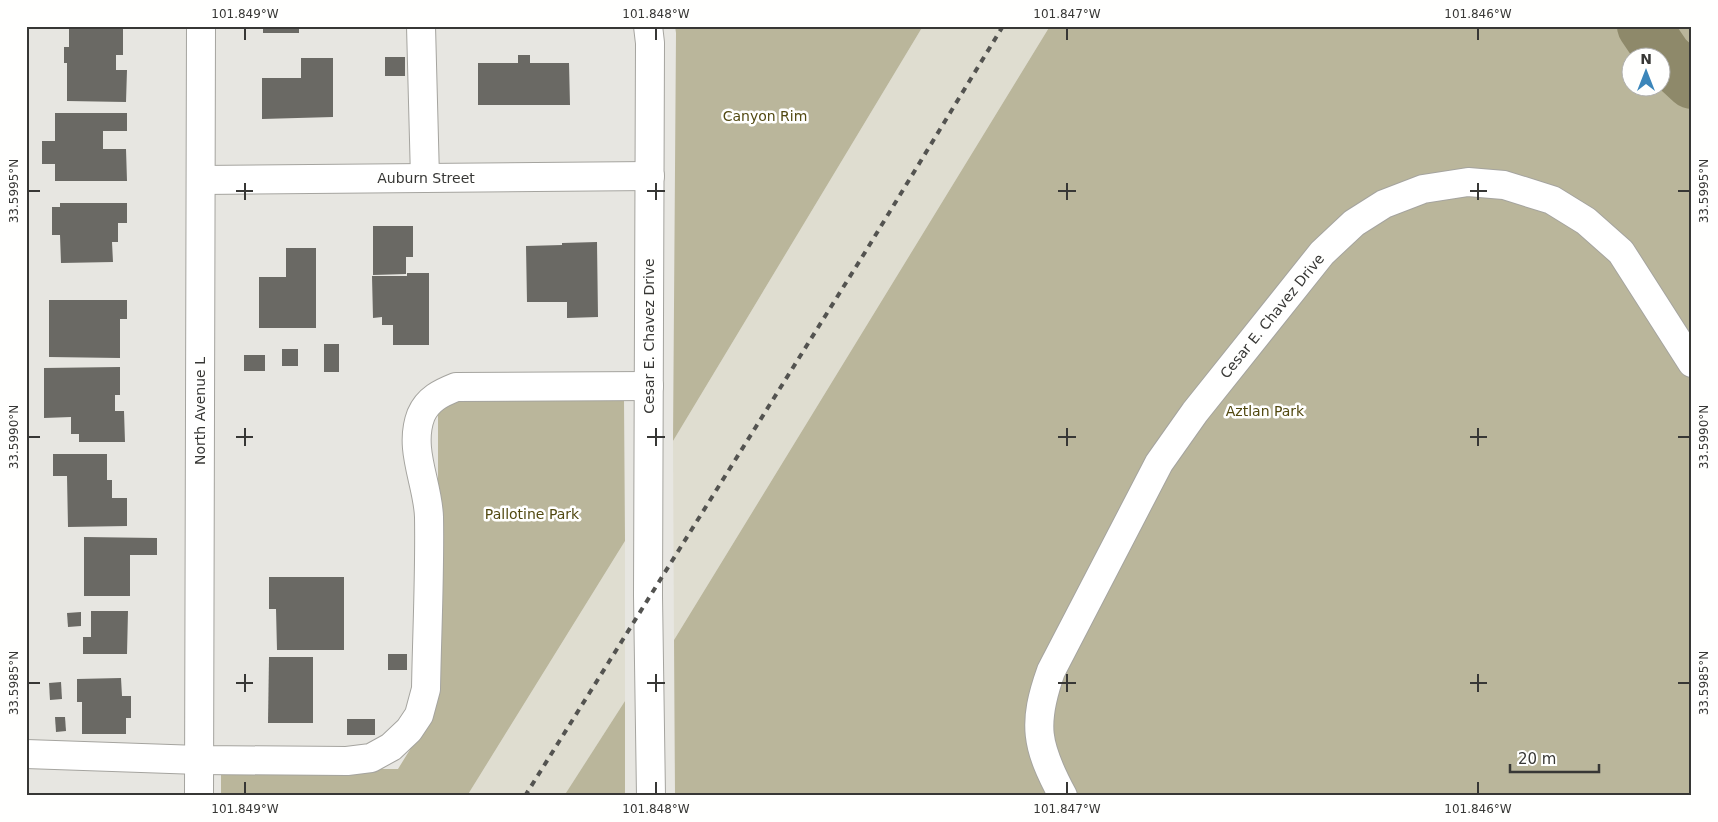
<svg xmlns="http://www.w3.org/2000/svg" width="1718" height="822" font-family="'DejaVu Sans',sans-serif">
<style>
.built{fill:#dfddd0}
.green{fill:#bab69b;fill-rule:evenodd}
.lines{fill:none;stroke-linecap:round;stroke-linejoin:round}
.river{stroke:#8e896a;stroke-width:54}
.building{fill:#6a6964}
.minor-casing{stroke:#a5a49f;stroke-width:30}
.minor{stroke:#fff;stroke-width:28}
.rail{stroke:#535350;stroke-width:4;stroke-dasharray:6 6;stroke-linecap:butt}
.ticks{fill:none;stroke:#373735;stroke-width:2}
.labels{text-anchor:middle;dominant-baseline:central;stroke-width:5;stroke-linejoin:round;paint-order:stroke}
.park-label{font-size:14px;fill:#524911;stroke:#fffffe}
.street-label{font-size:14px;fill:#373735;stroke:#fffffe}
.neatline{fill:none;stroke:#373735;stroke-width:2}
.ticks-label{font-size:12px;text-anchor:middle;fill:#373735}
</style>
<rect width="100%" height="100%" fill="#e7e6e1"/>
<!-- built -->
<g class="built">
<path d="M923,26H1050L674,640L673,441Z"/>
<path d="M625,541V701L564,796H467Z"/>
</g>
<!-- green -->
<g class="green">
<path d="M675,26H923L673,441L676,33Z"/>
<path d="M1050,26H1692V796H675L674,640ZM1630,58H1660V88H1630Z"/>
<path d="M624,399L625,541L467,796H221V769H398L435,709L438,693V400Z"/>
<path d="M625,701V796H564Z"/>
</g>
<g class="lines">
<!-- river -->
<path class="river" d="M1644,26L1665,57L1692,82"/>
</g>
<!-- building -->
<g class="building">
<rect x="263" y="26" width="36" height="7"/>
<path d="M69,28L123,29V55H116V70H127L126,102L67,101V63H64V47H69Z"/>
<path d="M518,55H530V63H569L570,105H478V63H518Z"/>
<rect x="385" y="57" width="20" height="19"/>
<path d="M301,58H333V117L262,119V78H301Z"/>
<path d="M55,113H127V131H103V149H126L127,181H55V164H42V141H55Z"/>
<path d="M60,203H127V223H118V242H112L113,262L61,263L60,235H52V207H60Z"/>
<path d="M373,226H413V257H406V274L373,275Z"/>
<path d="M597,242L598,317L567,318V302H527L526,246L562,245V243Z"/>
<path d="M286,248H316V328H259V277H286Z"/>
<path d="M407,273H429V345H393V325H382V317L373,318L372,276H407Z"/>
<path d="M49,300H127V319H120V358L49,357Z"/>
<rect x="324" y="344" width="15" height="28"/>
<rect x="282" y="349" width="16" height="17"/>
<rect x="244" y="355" width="21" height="16"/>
<path d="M120,367V395H115V411H124L125,442H79V434H71V417L44,418V368Z"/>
<path d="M53,454H107V480H112V498H127V526L68,527L67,476H53Z"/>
<path d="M84,537L157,538V555H130V596H84Z"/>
<path d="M269,577H344V650H277L276,609H269Z"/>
<path d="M91,611H128L127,654H83V637H91Z"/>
<path d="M81,612V626L68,627L67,613Z"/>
<rect x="388" y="654" width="19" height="16"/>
<path d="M269,657H313V723H268Z"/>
<path d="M121,678L122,696H131V718H126V734H82V702H77V679Z"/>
<path d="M61,682L62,699L50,700L49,683Z"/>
<path d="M55,717H65L66,731L56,732Z"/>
<rect x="347" y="719" width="28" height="16"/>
</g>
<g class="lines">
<defs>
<g id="minor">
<path d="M421,26L425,178"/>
<path d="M648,26L650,43L648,596L651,796"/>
<path d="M201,180L650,176"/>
<path d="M26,754L199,760L347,761L371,758L391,747L409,730L419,715L426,689C427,632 430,574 429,517C428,483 408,449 421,415C428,399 441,393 456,387L649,386"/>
<path d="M199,796L201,26"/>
<path d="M1063,796C1036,746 1032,724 1051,671L1159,463L1195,412L1322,253L1354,223L1384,204L1423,189L1468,182L1504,185L1552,200L1586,221L1621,252L1692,363"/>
</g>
</defs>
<!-- minor casing -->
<use href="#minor" class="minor-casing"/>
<!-- minor -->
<use href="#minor" class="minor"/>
<!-- rail -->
<path class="rail" d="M525,796L864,254L1003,26"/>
</g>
<!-- ticks -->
<path class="ticks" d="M245,28V40M656,28V40M1067,28V40M1478,28V40M245,183V200M656,183V200M1067,183V200M1478,183V200M28,191H40M236,191H253M647,191H665M1058,191H1076M1470,191H1487M1678,191H1690M245,428V446M656,428V446M1067,428V446M1478,428V446M28,437H40M236,437H253M647,437H665M1058,437H1076M1470,437H1487M1678,437H1690M245,674V692M656,674V692M1067,674V692M1478,674V692M28,683H40M236,683H253M647,683H665M1058,683H1076M1470,683H1487M1678,683H1690M245,782V794M656,782V794M1067,782V794M1478,782V794"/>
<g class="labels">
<!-- park labels -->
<g class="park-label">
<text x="765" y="116">Canyon Rim</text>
<text x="1265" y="411">Aztlan Park</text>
<text x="532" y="514">Pallotine Park</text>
</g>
<!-- street labels -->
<g class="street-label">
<text x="426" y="178">Auburn Street</text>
<text transform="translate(1272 316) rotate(-51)">Cesar E. Chavez Drive</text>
<text transform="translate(649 336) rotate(-90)">Cesar E. Chavez Drive</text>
<text transform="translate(200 411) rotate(-90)">North Avenue L</text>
</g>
</g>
<!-- border -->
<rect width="1718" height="822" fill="none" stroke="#fffffe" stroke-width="55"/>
<!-- north arrow -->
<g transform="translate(1646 72)"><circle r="24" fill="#fffffe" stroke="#afafae"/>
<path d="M0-4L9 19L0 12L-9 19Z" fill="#3c86ba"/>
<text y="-8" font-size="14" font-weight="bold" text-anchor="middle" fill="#373735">N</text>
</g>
<!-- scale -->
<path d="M1510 764v8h89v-8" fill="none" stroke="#373735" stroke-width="2.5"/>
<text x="1518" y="764" font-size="15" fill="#373735" stroke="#fffffe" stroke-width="4" paint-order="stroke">20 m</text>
<rect x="28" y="28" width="1662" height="766" class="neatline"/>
<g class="ticks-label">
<text x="245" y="18">101.849°W</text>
<text x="656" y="18">101.848°W</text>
<text x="1067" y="18">101.847°W</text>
<text x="1478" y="18">101.846°W</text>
<text transform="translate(14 191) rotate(-90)" y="4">33.5995°N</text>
<text transform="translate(1704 191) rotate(-90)" y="4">33.5995°N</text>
<text transform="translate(14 437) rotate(-90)" y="4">33.5990°N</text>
<text transform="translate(1704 437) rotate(-90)" y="4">33.5990°N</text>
<text transform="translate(14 683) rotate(-90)" y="4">33.5985°N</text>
<text transform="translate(1704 683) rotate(-90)" y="4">33.5985°N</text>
<text x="245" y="813">101.849°W</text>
<text x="656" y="813">101.848°W</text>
<text x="1067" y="813">101.847°W</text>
<text x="1478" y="813">101.846°W</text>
</g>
</svg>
